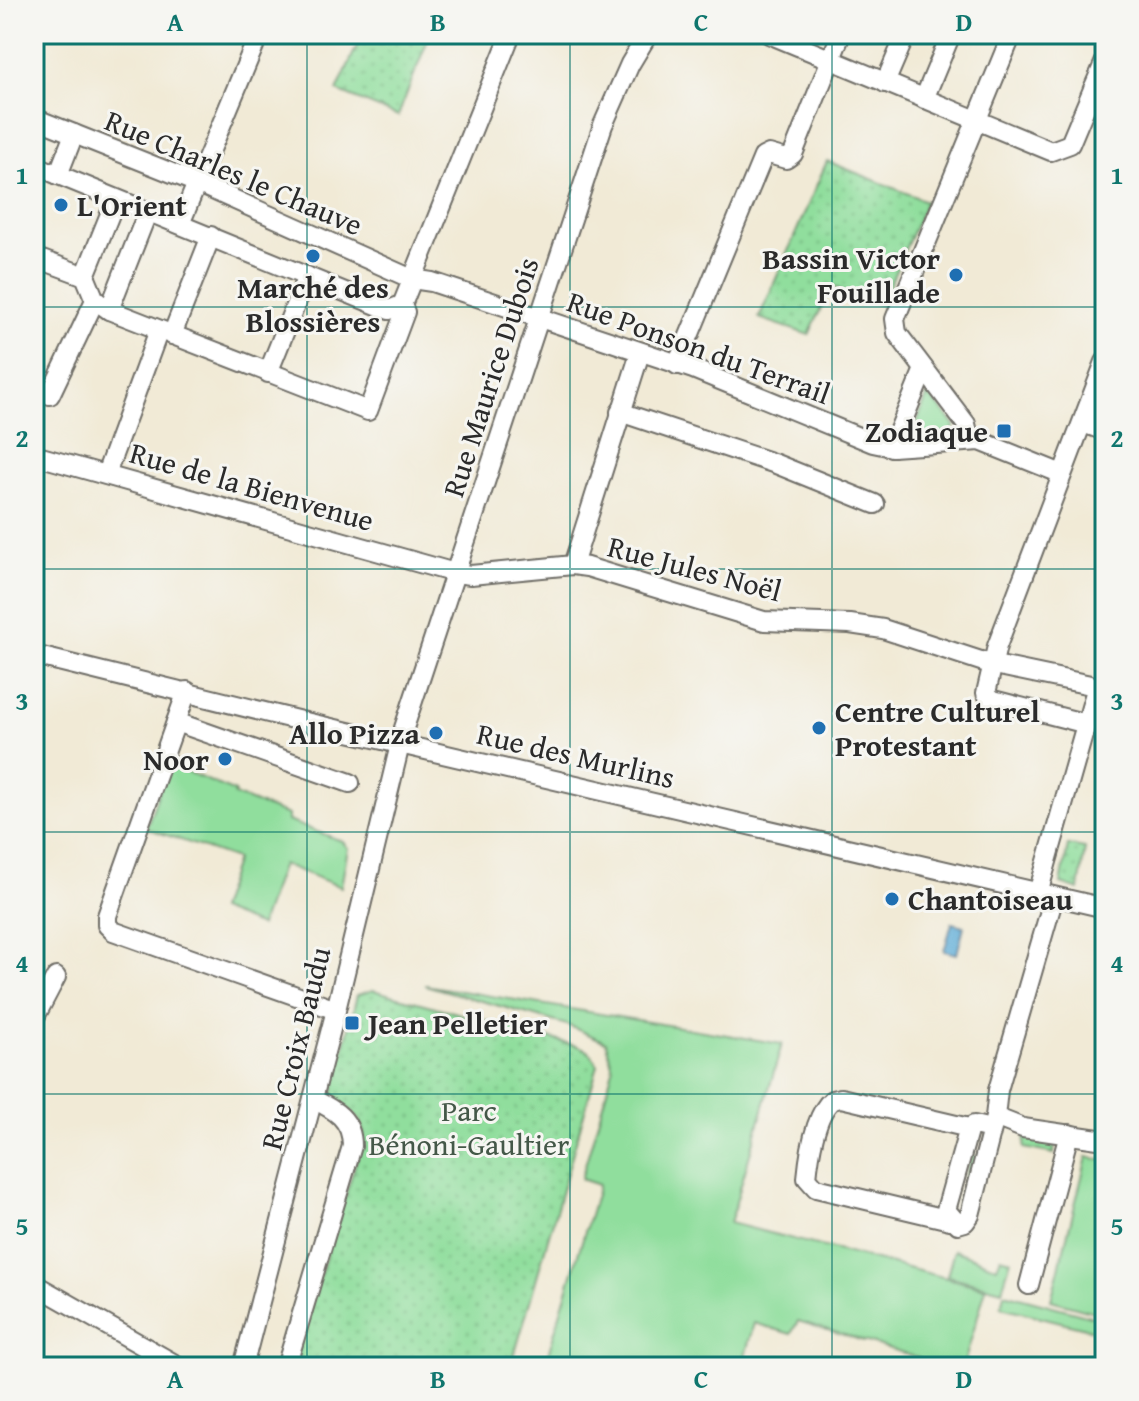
<svg xmlns="http://www.w3.org/2000/svg" width="1139" height="1401" font-family="'Gentium Book Plus',serif">
<style>
.green{fill:#90de9d;stroke:#5e8464;stroke-width:2}
.park{fill:url(#park-dots);stroke:#5e8464;stroke-width:2}
.water{fill:#5dacd7;stroke:#446c81;stroke-width:2}
.lines{fill:none;stroke-linecap:round;stroke-linejoin:round}
.minor-casing{stroke:#706e67;stroke-width:22}
.minor{stroke:#fff;stroke-width:18}
.grid{fill:none;stroke:#0f766e;stroke-width:2;stroke-opacity:0.55}
.poi-dot{fill:#1f6fb2;stroke:#f6f6f2;stroke-width:3}
.labels{text-anchor:middle;dominant-baseline:central;stroke-width:6;stroke-linejoin:round;paint-order:stroke}
.street-label{font-size:30px;fill:#2b2b2b;stroke:#f6f6f2}
.poi-label{font-size:30px;font-weight:bold;fill:#2b2b2b;stroke:#f6f6f2;text-anchor:start}
.park-label{font-size:30px;fill:#445848;stroke:#f6f6f2}
.neatline{fill:none;stroke:#0f766e;stroke-width:3}
.grid-label{font-size:26px;text-anchor:middle;font-weight:bold;fill:#0f766e}
</style>
<defs>
<pattern id="park-dots" width="8" height="8" patternUnits="userSpaceOnUse" patternTransform="scale(2)"><rect width="8" height="8" fill="#90de9d"/><path d="M2 2h.1M6 6h.1" fill="none" stroke="#7cbf87" stroke-width="1.8" stroke-linecap="round"/></pattern>
</defs>
<rect width="100%" height="100%" fill="#f6f6f2"/>
<filter id="ink" filterUnits="userSpaceOnUse"><feTurbulence type="fractalNoise" baseFrequency=".0125" numOctaves="2"/><feDisplacementMap in="SourceGraphic" scale="16" xChannelSelector="R" yChannelSelector="G"/><feConvolveMatrix kernelMatrix="1 2 1 2 8 2 1 2 1" color-interpolation-filters="sRGB"/></filter>
<filter id="wash" filterUnits="userSpaceOnUse"><feTurbulence type="fractalNoise" baseFrequency=".006" numOctaves="4" result="noise"/><feDisplacementMap in="SourceGraphic" scale="32" xChannelSelector="R" yChannelSelector="G"/><feGaussianBlur stdDeviation="1.8" result="paint"/><feColorMatrix in="noise" values="0 0 0 0 0 0 0 0 0 0 0 0 0 0 0 0 0 1.4 0 .05"/><feComposite in="paint" operator="in"/></filter>
<g filter="url(#wash)">
<rect width="100%" height="100%" fill="#f1ead6"/>
<!-- green -->
<g class="green">
<path d="M928,394L955,425L952,432L918,436L913,432Z"/>
<path d="M169,764L235,792L234,795L288,815V821L342,841L348,848L341,887L282,864L260,926L219,910L236,859L146,828Z"/>
<path d="M425,985L782,1044L730,1223L986,1288L963,1367H918L920,1358L798,1321L791,1334L754,1323L742,1367H544L599,1185L581,1179L613,1069L606,1042L567,1025Z"/>
<path d="M1025,1137L1055,1140L1054,1154L1024,1148Z"/>
<path d="M972,1153L977,1157L963,1208H960L957,1205Z"/>
<path d="M1087,1157L1105,1161V1315L1051,1300Z"/>
<path d="M954,1250L997,1267L1001,1257L1011,1260L1002,1290L947,1276Z"/>
<path d="M1004,1293L1105,1320V1333L1001,1307Z"/>
</g>
<!-- park -->
<g class="park">
<path d="M362,34H430L398,116L337,91Z"/>
<path d="M827,161L926,201L881,305L831,286L809,335L759,318Z"/>
<path d="M1068,845L1085,848L1079,890L1061,884Z"/>
<path d="M373,990L581,1047L589,1051L598,1065L511,1367H291L364,1137C362,1116 350,1107 331,1100L357,995Z"/>
</g>
<!-- water -->
<path class="water" d="M952,923L964,926L957,954L944,951Z"/>
</g>
<g filter="url(#ink)">
<g class="lines">
<defs>
<g id="minor">
<path d="M769,34L1051,151L1070,144L1093,89L1105,86"/>
<path d="M885,83L906,34"/>
<path d="M1093,89L1105,61"/>
<path d="M924,99L951,34"/>
<path d="M34,118L197,183L412,279L432,282L693,369L873,443L892,447L980,441L1062,474"/>
<path d="M34,165L389,310L402,305"/>
<path d="M58,175L74,134"/>
<path d="M180,224L259,34"/>
<path d="M34,257L85,276L95,300L109,310L368,411L405,312L402,305L511,34"/>
<path d="M85,276L116,199"/>
<path d="M109,310L148,211"/>
<path d="M172,335L211,236"/>
<path d="M677,365L763,157L769,154L786,159L793,154L841,34"/>
<path d="M268,373L307,276"/>
<path d="M50,395L95,300"/>
<path d="M620,412L776,464L875,504"/>
<path d="M1083,423L1105,431"/>
<path d="M970,441L966,424L897,333L895,319L1012,34"/>
<path d="M892,447L924,369"/>
<path d="M34,455L455,573L471,575L573,565L587,567L764,621L850,624L883,629L990,664L1105,688"/>
<path d="M106,474L159,330"/>
<path d="M573,565L640,353"/>
<path d="M34,655L301,721L1105,908"/>
<path d="M187,691L107,916V925L113,931L336,1010"/>
<path d="M176,722L350,783"/>
<path d="M1087,724L993,700L986,693L997,646L1105,362"/>
<path d="M1038,893L1097,686"/>
<path d="M1054,897L998,1090L995,1117L1023,1128L1105,1140"/>
<path d="M34,1019L56,977"/>
<path d="M991,1129L974,1125L969,1128L946,1210L958,1224L965,1222L970,1215L995,1117"/>
<path d="M950,1220L816,1188L807,1178C809,1157 815,1114 832,1100L841,1098L969,1128"/>
<path d="M34,1284L180,1367"/>
<path d="M1029,1285L1069,1134"/>
<path d="M243,1367L336,1010L404,728L603,125L630,64L648,34"/>
<path d="M286,1367L352,1146C352,1119 335,1110 313,1099"/>
</g>
</defs>
<!-- minor casing -->
<use href="#minor" class="minor-casing"/>
<!-- minor -->
<use href="#minor" class="minor"/>
</g>
</g>
<!-- grid -->
<path class="grid" d="M307,34V1367M570,34V1367M832,34V1367M34,307H1105M34,569H1105M34,832H1105M34,1094H1105"/>
<!-- markers -->
<g class="poi-dot">
<circle cx="61" cy="205" r="8"/>
<circle cx="313" cy="256" r="8"/>
<circle cx="956" cy="275" r="8"/>
<rect x="996" y="423" width="16" height="16" rx="4"/>
<circle cx="819" cy="728" r="8"/>
<circle cx="436" cy="733" r="8"/>
<circle cx="225" cy="759" r="8"/>
<circle cx="892" cy="899" r="8"/>
<rect x="344" y="1015" width="16" height="16" rx="4"/>
</g>
<g class="labels">
<!-- street labels -->
<g class="street-label">
<text transform="translate(234 172) rotate(23)">Rue Charles le Chauve</text>
<text transform="translate(699 347) rotate(20)">Rue Ponson du Terrail</text>
<text transform="translate(490 377) rotate(-72)">Rue Maurice Dubois</text>
<text transform="translate(252 486) rotate(16)">Rue de la Bienvenue</text>
<text transform="translate(695 568) rotate(15)">Rue Jules Noël</text>
<text transform="translate(576 755) rotate(13)">Rue des Murlins</text>
<text transform="translate(295 1048) rotate(-76)">Rue Croix Baudu</text>
</g>
<!-- poi labels -->
<g class="poi-label">
<text x="77" y="205">L'Orient</text>
<text x="940" y="258" text-anchor="end">Bassin Victor<tspan x="940" dy="34">Fouillade</tspan></text>
<text x="313" y="287" text-anchor="middle">Marché des<tspan x="313" dy="34">Blossières</tspan></text>
<text x="988" y="431" text-anchor="end">Zodiaque</text>
<text x="835" y="711">Centre Culturel<tspan x="835" dy="34">Protestant</tspan></text>
<text x="420" y="733" text-anchor="end">Allo Pizza</text>
<text x="209" y="759" text-anchor="end">Noor</text>
<text x="908" y="899">Chantoiseau</text>
<text x="368" y="1023">Jean Pelletier</text>
</g>
<!-- park labels -->
<g class="park-label">
<text x="469" y="1110">Parc<tspan x="469" dy="34">Bénoni-Gaultier</tspan></text>
</g>
</g>
<!-- margin -->
<rect width="1139" height="1401" fill="none" stroke="#f6f6f2" stroke-width="88"/>
<rect x="44" y="44" width="1051" height="1313" class="neatline"/>
<g class="grid-label">
<text x="175" y="31">A</text>
<text x="438" y="31">B</text>
<text x="701" y="31">C</text>
<text x="964" y="31">D</text>
<text x="22" y="184">1</text>
<text x="1117" y="184">1</text>
<text x="22" y="447">2</text>
<text x="1117" y="447">2</text>
<text x="22" y="710">3</text>
<text x="1117" y="710">3</text>
<text x="22" y="972">4</text>
<text x="1117" y="972">4</text>
<text x="22" y="1235">5</text>
<text x="1117" y="1235">5</text>
<text x="175" y="1388">A</text>
<text x="438" y="1388">B</text>
<text x="701" y="1388">C</text>
<text x="964" y="1388">D</text>
</g>
</svg>
